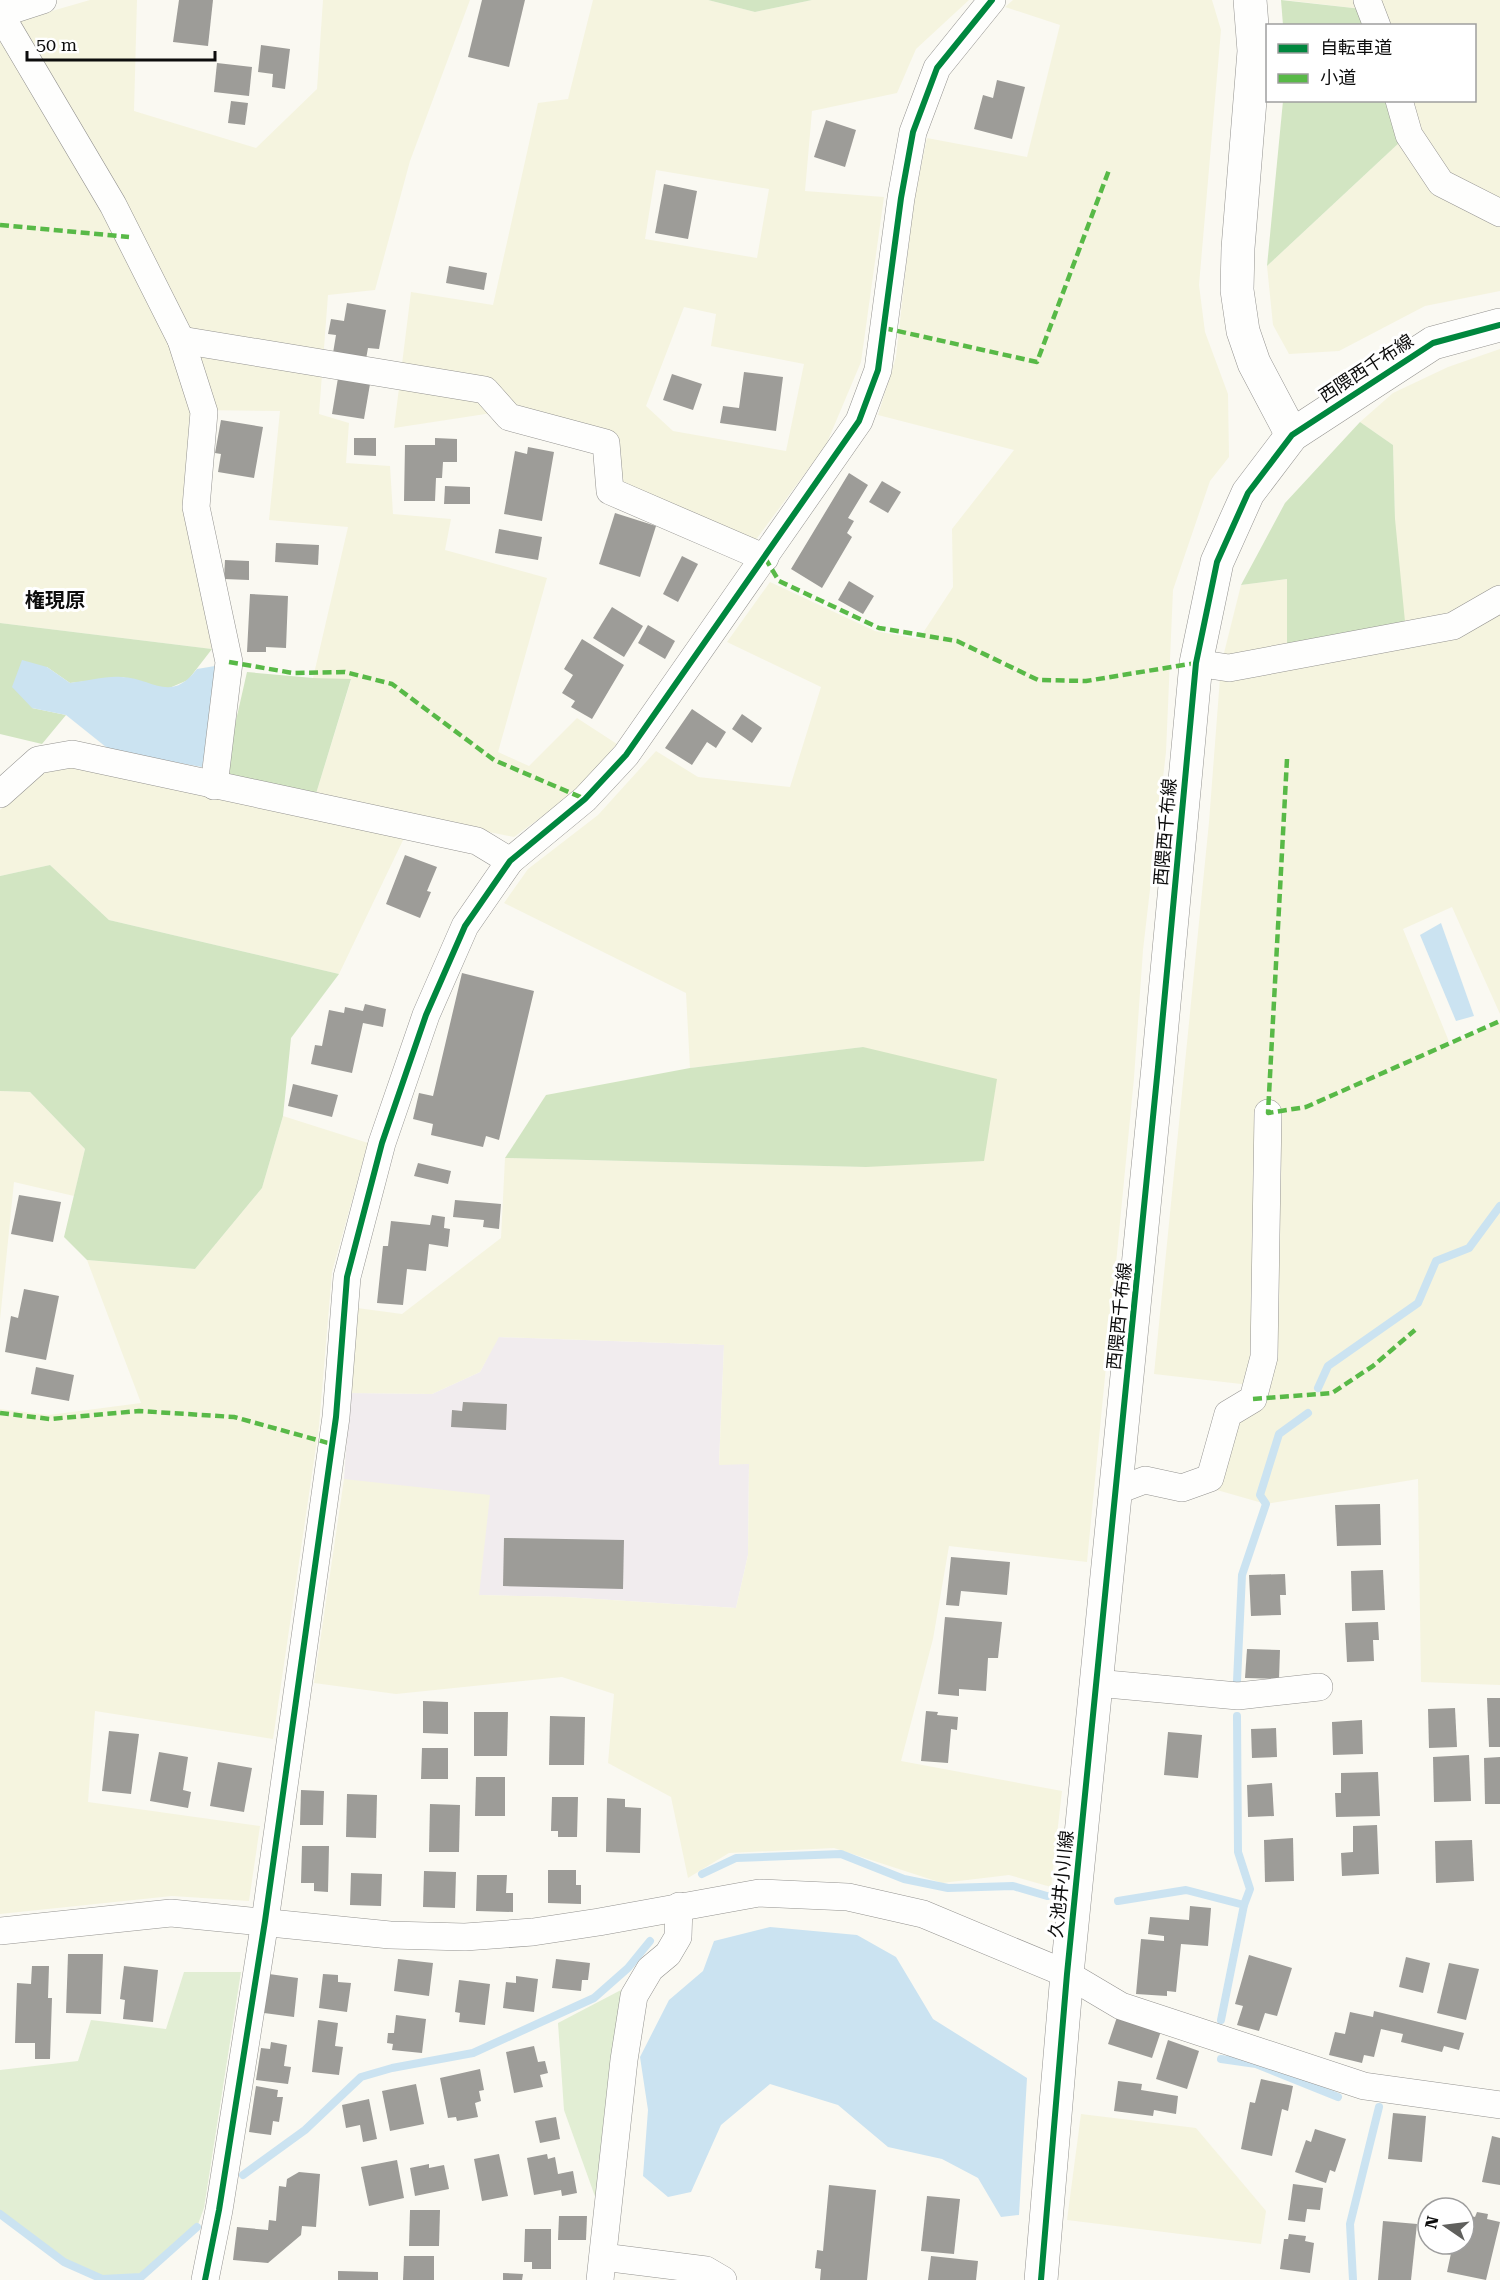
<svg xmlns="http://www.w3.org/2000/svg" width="1500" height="2280" font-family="'Roboto Serif','Noto Sans JP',serif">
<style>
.industrial{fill:#f1ecee}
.farmland{fill:#f5f4df;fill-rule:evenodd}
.green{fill:#e2eed4}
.forest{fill:#d2e5c2}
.water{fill:#cbe3f1}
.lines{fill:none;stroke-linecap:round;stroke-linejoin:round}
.stream{stroke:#cbe3f1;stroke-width:8}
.building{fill:#9d9c98}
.minor-casing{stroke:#949390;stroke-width:28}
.tertiary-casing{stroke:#949390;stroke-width:34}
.minor{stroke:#fefefd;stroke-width:27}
.tertiary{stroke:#fefefd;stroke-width:33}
.quiet{stroke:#58b947;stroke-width:4.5;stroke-dasharray:9 4.5;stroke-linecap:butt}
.cycleway-casing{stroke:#fff;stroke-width:10}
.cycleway{stroke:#00873e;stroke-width:6}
.labels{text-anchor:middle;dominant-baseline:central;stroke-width:6;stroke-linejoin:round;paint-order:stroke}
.street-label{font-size:18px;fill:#0d0d0d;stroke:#fff}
.neighbourhood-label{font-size:20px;font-weight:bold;fill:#0d0d0d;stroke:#fff}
</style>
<rect width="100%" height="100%" fill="#faf9f2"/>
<!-- industrial -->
<path class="industrial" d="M498,1337L724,1345L719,1464H749L748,1555L736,1608L565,1597L479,1595L344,1479L350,1393L432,1394L480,1372Z"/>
<!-- farmland -->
<g class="farmland">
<path d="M90,0H137L134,111L256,148L317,89L323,0H470L410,161L375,290L328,295L319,414L349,423L346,463L390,466L393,514L451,519L445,550L547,578L498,752L529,766L577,718L617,744L574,793L514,837L315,797L351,680L313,678L348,527L269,520L280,411L194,410L189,510L212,649L0,623V26Z"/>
<path d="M593,0H708L755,12L812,0H969L916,49L897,93L812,111L805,191L884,197L861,362L826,445L755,541L616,487L611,439L511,410L394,428L411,292L493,305L538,103L568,99ZM656,170L769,189L757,258L645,239ZM684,307L716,314L711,346L804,364L786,451L673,431L646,406Z"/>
<path d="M1013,0H1212L1221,30L1199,285L1205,332L1228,394L1229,457L1210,481L1173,590L1166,752L1143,950L1134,1078L1087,1562L949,1546L933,1639L901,1761L1062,1791L1051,1887L1009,1875L942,1883L834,1848L729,1853L688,1878L671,1797L608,1763L614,1694L562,1677L396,1694L314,1683L344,1479L490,1495L479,1595L565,1597L736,1608L748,1555L749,1464L719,1465L724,1345L499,1337L480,1372L432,1394L350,1393L357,1308L402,1314L501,1238L505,1158L866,1167L863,1047L690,1068L686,993L504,903L528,869L598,815L656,751L698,777L790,787L821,687L727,642L770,582L875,631L919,639L953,587L952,529L1014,450L878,415L896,357L913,204L927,138L1027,157L1060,25L1005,7Z"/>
<path d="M1285,0H1356L1362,9Z"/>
<path d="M1380,0H1500V201L1447,175L1416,131L1407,101L1474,100V26L1388,25Z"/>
<path d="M1400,142L1500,222V291L1425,306L1339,351L1289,354L1273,325L1267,266Z"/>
<path d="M1500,349V1014L1452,907L1403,929L1450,1044L1500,1023V1685L1421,1682L1418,1479L1266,1504L1203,1486L1250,1385L1154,1374L1209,822L1221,665L1241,585L1287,579V654L1395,519L1393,445L1360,422L1393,393L1448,367Z"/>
<path d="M77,765L405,836L339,974L109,920L50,865L0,876V810L44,770Z"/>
<path d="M0,1091L30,1092L85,1149L74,1196L14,1182L0,1320Z"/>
<path d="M283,1116L368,1143L332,1272L319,1426L273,1739L95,1711L88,1802L260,1826L249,1901L172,1896L0,1914V1409L49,1415L141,1403L87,1260L195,1269L262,1188Z"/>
<path d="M1081,2114L1196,2128L1266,2211L1261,2244L1067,2220Z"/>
</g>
<!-- green -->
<g class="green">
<path d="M184,1972H241L204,2208L197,2227L141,2277L102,2279L64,2262L0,2214V2070L78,2061L91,2020L166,2029Z"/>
<path d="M621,1990L597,2202L564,2110L558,2023Z"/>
</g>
<!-- forest -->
<g class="forest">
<path d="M708,0H812L755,12Z"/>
<path d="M1281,0L1362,9L1367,25H1283Z"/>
<path d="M1283,101H1388L1400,142L1267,266Z"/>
<path d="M1360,422L1393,445L1395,519L1406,632L1287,655V579L1241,585L1285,503Z"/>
<path d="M0,623L212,649L188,680L167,689L122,677L70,683L47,667L32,708L66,715L42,744L0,734Z"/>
<path d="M247,672L313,678L351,679L315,797L224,773Z"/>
<path d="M50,865L109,920L339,974L291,1038L283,1116L262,1188L195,1269L87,1260L64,1237L85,1149L30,1092L0,1091V876Z"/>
<path d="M863,1047L997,1079L984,1161L866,1167L505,1158L546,1095L690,1068Z"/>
</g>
<!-- water -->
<g class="water">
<path d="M22,660L47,667L70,683C87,681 105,676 121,677C153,678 170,704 197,669L215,666L214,705L202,767L111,751L66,715L32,708L12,687Z"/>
<path d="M1441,923L1474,1016L1456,1021L1420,935Z"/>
<path d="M770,1927L857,1935L896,1957L933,2019L1027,2078L1019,2215L1001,2217L978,2178L942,2159L888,2147L838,2105L770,2084L721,2125L691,2192L668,2197L643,2176L648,2110L640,2057L669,2000L703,1971L714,1941Z"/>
</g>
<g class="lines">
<!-- stream -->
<g class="stream">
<path d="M1318,1388L1328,1366L1418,1303L1436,1261L1469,1248L1500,1206"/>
<path d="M1237,1681L1242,1575L1266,1504L1260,1495L1279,1434L1308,1413"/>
<path d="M1237,1716L1238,1852L1250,1889L1244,1905"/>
<path d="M702,1874L736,1858L841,1854L904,1879L948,1888L1013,1886L1047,1896"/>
<path d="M1118,1901L1186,1890L1244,1905L1221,2020"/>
<path d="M1221,2059L1256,2064L1338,2097"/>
<path d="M243,2175L305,2130L361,2077L392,2068L473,2053L594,1998L628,1968L650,1941"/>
<path d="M0,2214L64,2262L102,2279L141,2277L197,2227"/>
<path d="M1353,2280L1350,2224L1379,2107"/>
</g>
</g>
<!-- building -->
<g class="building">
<path d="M179,0H213L208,46L173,42Z"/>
<path d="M482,0H525L509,67L468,57Z"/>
<path d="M261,45L290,49L285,89L272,87L273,74L258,72Z"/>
<path d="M217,63L252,67L249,96L214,92Z"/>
<path d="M997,80L1025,87L1012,139L974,129L983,95L993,98Z"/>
<path d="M231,101L248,103L245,125L228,123Z"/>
<path d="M826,120L856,130L845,167L814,157Z"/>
<path d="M664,184L697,191L688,239L655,233Z"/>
<path d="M449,266L487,273L484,290L446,283Z"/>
<path d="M347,303L386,310L379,349L368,348L366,359L333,353L336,335L328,334L331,319L344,321Z"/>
<path d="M744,372L783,377L776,431L720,423L723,406L739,408Z"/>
<path d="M672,374L702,384L693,410L663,400Z"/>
<path d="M338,378L370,384L364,419L332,414Z"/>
<path d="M221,420L263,427L254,478L218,472L221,454L215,453Z"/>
<path d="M354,438H376V456L354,455Z"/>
<path d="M435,438L457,439V462H443L442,478H436L435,501H404L405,445H435Z"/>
<path d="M528,447L554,452L542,521L504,514L515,451L527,454Z"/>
<path d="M849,473L868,485L848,518L854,521L847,533L852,537L822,588L791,569Z"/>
<path d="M882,481L901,492L888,513L869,502Z"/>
<path d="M445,486L470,487V504H444Z"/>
<path d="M615,513L656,526L640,577L599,564Z"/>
<path d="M499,529L542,537L538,560L495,553Z"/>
<path d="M276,543L319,545L318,565L275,562Z"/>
<path d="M682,556L698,564L678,602L663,594Z"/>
<path d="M225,560L249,561V580L224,579Z"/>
<path d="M849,581L874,596L863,614L838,600Z"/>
<path d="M250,594L288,596L286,648L266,647V652H247Z"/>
<path d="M612,607L643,626L624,657L593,638Z"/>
<path d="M648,625L675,641L665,659L638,643Z"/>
<path d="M582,639L624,665L592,719L571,707L575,701L562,693L573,675L564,669Z"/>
<path d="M692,709L726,732L716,748L707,742L692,765L665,748Z"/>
<path d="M742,714L762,728L752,743L732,729Z"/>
<path d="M405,855L437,867L427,891L431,892L420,918L386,904Z"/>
<path d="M462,973L534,991L499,1140L486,1136L483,1147L431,1135L433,1124L413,1119L419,1093L433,1096Z"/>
<path d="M365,1004L386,1009L383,1027L363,1023L352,1073L311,1064L315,1045L322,1046L329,1010L344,1013L345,1007L363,1011Z"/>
<path d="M293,1084L338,1095L332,1117L288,1106Z"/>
<path d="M418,1163L451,1171L448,1184L414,1176Z"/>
<path d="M19,1195L61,1202L53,1242L11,1234Z"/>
<path d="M455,1200L501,1204L499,1229L483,1227L484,1220L453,1217Z"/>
<path d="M432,1215L445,1217L444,1228L450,1229L448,1247L429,1244L426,1271L407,1269L403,1305L377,1303L383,1246H388L391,1221L430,1225Z"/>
<path d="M24,1289L59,1296L46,1360L5,1352L11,1316L18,1318Z"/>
<path d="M36,1367L74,1375L69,1401L31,1394Z"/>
<path d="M463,1402L507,1404L506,1430L451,1427L452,1410L462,1411Z"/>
<path d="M1380,1504L1381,1545L1337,1546L1335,1505Z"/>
<path d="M504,1538L624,1540L623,1589L503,1586Z"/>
<path d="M951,1557L1010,1562L1007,1595L961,1591L959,1606L946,1605Z"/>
<path d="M1383,1570L1385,1610L1352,1611L1351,1571Z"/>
<path d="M1285,1574L1286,1595H1280L1281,1615L1251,1616L1249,1575Z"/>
<path d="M945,1617L1002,1622L998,1658H988L986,1691L959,1689V1696L938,1694Z"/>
<path d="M1378,1622L1379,1640H1373L1374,1661L1347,1662L1345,1623Z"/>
<path d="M1247,1649L1280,1650L1279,1679L1245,1678Z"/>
<path d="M1487,1698H1500V1747H1489Z"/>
<path d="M423,1701L448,1702V1734L423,1733Z"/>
<path d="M1455,1708L1457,1747L1429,1748L1428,1709Z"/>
<path d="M926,1711L938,1712L937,1715L958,1717L957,1730L951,1729L948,1763L921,1761Z"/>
<path d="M474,1712H508L507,1756H474Z"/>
<path d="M550,1716L585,1717L584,1765H549Z"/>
<path d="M1362,1720L1363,1754L1333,1755L1332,1722Z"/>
<path d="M1276,1728L1277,1757L1252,1758L1251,1729Z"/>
<path d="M109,1731L139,1734L131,1794L102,1791Z"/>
<path d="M1168,1732L1202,1735L1198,1778L1164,1775Z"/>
<path d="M422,1748H448V1779H421Z"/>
<path d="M159,1752L188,1757L183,1790L191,1792L188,1808L150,1801Z"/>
<path d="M1469,1755L1471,1801L1434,1802L1433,1757Z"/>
<path d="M1500,1757V1804H1485L1484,1758Z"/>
<path d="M218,1762L252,1768L244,1812L210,1806Z"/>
<path d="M1378,1772L1380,1816L1336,1817L1335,1793H1341V1773Z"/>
<path d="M476,1777H505V1816H475Z"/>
<path d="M1272,1783L1274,1816L1248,1817L1247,1785Z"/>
<path d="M301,1790L324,1791L323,1825H300Z"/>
<path d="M347,1794L377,1795L376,1838L346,1837Z"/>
<path d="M552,1797H578L577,1837H558V1831H551Z"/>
<path d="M607,1798L625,1799V1807L641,1808L640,1853L606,1852Z"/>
<path d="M430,1804L460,1805L459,1852H429Z"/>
<path d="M1377,1825L1379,1874L1342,1876L1341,1853L1353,1852V1826Z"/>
<path d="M1293,1838L1294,1881L1265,1882L1264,1840Z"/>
<path d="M1472,1840L1474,1881L1436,1883L1435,1841Z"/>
<path d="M302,1846H329L328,1892L314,1891V1883H301Z"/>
<path d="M548,1870H576V1885H581V1904L548,1903Z"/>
<path d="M424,1871L456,1872L455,1908L423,1907Z"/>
<path d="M351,1873L382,1874L381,1906L350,1905Z"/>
<path d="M477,1875H507L506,1893H513V1912L476,1911Z"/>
<path d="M1190,1906L1211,1908L1208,1946L1181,1944L1176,1992L1167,1991V1996L1136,1994L1141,1939L1164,1941V1936L1148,1934L1150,1917L1189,1920Z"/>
<path d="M68,1954H103L101,2014L66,2013Z"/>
<path d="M1249,1955L1292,1968L1277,2016L1265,2013L1259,2031L1237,2025L1243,2006L1235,2004Z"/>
<path d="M1406,1957L1430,1963L1423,1993L1399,1987Z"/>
<path d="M398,1959L433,1963L429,1996L394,1991Z"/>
<path d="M556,1959L590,1963L588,1980H582L581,1991L552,1988Z"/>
<path d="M1449,1963L1479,1969L1466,2020L1437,2013Z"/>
<path d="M32,1966H49L48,1998H52L50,2059H35V2043H15L17,1983L31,1984Z"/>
<path d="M124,1966L158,1970L153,2022L123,2019L125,2000L120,1999Z"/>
<path d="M269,1974L298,1978L294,2017L264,2013Z"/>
<path d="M323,1974L338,1975V1982L351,1983L347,2012L319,2008Z"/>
<path d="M516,1976L538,1979L534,2012L503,2008L506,1982L516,1983Z"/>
<path d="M459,1980L490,1984L485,2025L459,2022L460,2013L455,2012Z"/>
<path d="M1374,2011L1464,2033L1459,2050L1444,2046L1442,2052L1401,2042L1403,2034L1381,2029L1374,2057L1364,2055L1362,2063L1329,2055L1335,2032L1345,2034L1350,2012L1373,2017Z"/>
<path d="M396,2015L426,2019L422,2053L392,2050L393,2044L387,2043L388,2033H394Z"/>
<path d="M1117,2017L1161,2031L1152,2058L1108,2044Z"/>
<path d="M318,2020L338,2023L335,2046L343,2047L339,2075L312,2072Z"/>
<path d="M1168,2040L1199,2051L1187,2089L1156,2079Z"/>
<path d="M271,2042L287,2045L284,2066L291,2067L288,2084L256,2080L261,2048L270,2049Z"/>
<path d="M534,2046L538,2062L545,2061L548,2073L540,2075L543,2087L514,2093L506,2052Z"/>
<path d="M480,2069L484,2090L479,2091L481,2101L475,2103L478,2117L457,2121L456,2117L448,2118L440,2078Z"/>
<path d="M1261,2079L1293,2086L1288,2111L1282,2109L1272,2156L1241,2149L1250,2102L1255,2103Z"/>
<path d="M1118,2081L1142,2084L1141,2090L1178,2096L1176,2114L1154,2110L1153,2116L1114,2111Z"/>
<path d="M416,2084L424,2124L390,2131L382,2091Z"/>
<path d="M256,2086L278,2090L277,2097H283L279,2122L273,2121L271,2135L249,2132Z"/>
<path d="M369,2099L377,2139L363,2142L360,2125L346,2128L342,2105Z"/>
<path d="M1393,2113L1426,2116L1422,2162L1388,2159Z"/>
<path d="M556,2117L560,2139L540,2143L535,2121Z"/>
<path d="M1315,2129L1346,2139L1335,2172L1330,2170L1326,2183L1295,2172L1306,2140L1311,2142Z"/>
<path d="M1492,2136L1500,2138V2185L1482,2182Z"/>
<path d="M499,2154L508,2196L482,2201L474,2159Z"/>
<path d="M547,2154L548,2159L555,2157L558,2174L573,2171L577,2193L562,2196L561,2190L534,2195L527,2158Z"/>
<path d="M397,2160L404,2198L369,2206L361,2167Z"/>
<path d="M429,2164V2168L444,2165L449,2189L415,2196L410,2168Z"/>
<path d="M299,2172L320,2174L316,2227L302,2226L301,2235L268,2263L233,2260L237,2227L268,2230L269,2220L276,2221L279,2186L286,2187L287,2179Z"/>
<path d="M1293,2184L1323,2188L1320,2210L1307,2209L1305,2222L1288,2220Z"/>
<path d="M829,2185L876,2190L867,2280H820L821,2269L815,2268L817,2250L823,2251Z"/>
<path d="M927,2196L960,2199L954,2254L921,2251Z"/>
<path d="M410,2210H440L439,2246H409Z"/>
<path d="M1477,2212L1488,2214L1487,2219L1500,2222L1486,2280L1447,2272L1453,2244H1464V2214L1475,2217Z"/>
<path d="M559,2216H587L586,2240H558Z"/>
<path d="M1383,2221L1417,2224L1411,2280H1378Z"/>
<path d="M525,2229H551V2269H532V2262H524Z"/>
<path d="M1289,2234L1306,2236L1305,2241L1314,2243L1310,2273L1280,2269L1284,2239H1288Z"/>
<path d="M404,2256H434V2280H403Z"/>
<path d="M931,2256L978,2261L976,2280H928Z"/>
<path d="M338,2271L378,2272V2280H338Z"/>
<path d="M503,2273L523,2274L522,2280H503Z"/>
</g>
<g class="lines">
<defs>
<g id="minor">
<path d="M1367,0L1377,26"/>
<path d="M0,14L113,205L181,340L204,412L196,507L229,662L214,786"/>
<path d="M0,14L43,0"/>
<path d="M1399,100L1409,135L1441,183L1500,213"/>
<path d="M181,340L485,390L509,417L606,443L610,491L765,558"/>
<path d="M1196,663L1229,668L1453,626L1500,599"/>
<path d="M0,794L38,760L72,754L477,841L510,861"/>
<path d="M1116,1491L1145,1480L1182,1488L1210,1478L1228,1414L1253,1399L1264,1357L1268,1113"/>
<path d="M1096,1683L1238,1696L1319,1687"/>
<path d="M0,1931L171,1913L390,1935L465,1937L533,1932L599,1922L759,1893L848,1897L923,1914L1067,1974L1121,2006L1364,2086L1500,2105"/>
<path d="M603,2257L706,2270L723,2280"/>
<path d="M205,2280L219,2210L265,1921L336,1417L347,1277L382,1143L426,1015L465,926L510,861L585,799L626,755L859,421L878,370L901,198L913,132L937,68L992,0"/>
<path d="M600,2280L624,2060L634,1996L650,1969L668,1954L678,1937L679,1906"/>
</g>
<g id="tertiary">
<path d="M1250,0L1254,51L1238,248L1237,290L1243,331L1254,363L1292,435"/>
<path d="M1041,2280L1067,1974L1158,1067L1196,663L1217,562L1248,493L1292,435L1433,343L1500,325"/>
</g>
</defs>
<!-- minor casing -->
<use href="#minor" class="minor-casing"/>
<!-- tertiary casing -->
<use href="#tertiary" class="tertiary-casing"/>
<!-- minor -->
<use href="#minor" class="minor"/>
<!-- tertiary -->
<use href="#tertiary" class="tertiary"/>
<!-- quiet -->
<g class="quiet">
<path d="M0,225L129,237"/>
<path d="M884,328L1037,362L1109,170"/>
<path d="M765,558L779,581L879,628L957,641L1038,680L1086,681L1196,663"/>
<path d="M229,662L293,673L345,672L392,684L494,760L585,799"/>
<path d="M1287,759L1268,1113L1306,1107L1500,1021"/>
<path d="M1253,1399L1332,1393L1373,1366L1415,1330"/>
<path d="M0,1413L50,1419L139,1411L234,1417L332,1444"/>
</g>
<defs>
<g id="cycleway">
<path d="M205,2280L219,2210L265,1921L336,1417L347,1277L382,1143L426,1015L465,926L510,861L585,799L626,755L859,421L878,370L901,198L913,132L937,68L992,0"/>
<path d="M1041,2280L1067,1974L1158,1067L1196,663L1217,562L1248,493L1292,435L1433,343L1500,325"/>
</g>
</defs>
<!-- cycleway casing -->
<use href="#cycleway" class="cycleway-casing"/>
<!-- cycleway -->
<use href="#cycleway" class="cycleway"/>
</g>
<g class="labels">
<!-- street labels -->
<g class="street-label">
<text transform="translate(1366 368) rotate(-33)">西隈西千布線</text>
<text transform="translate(1165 832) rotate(-85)">西隈西千布線</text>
<text transform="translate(1119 1316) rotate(-84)">西隈西千布線</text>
<text transform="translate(1061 1884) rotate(-84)">久池井小川線</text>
</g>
<!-- neighbourhood labels -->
<g class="neighbourhood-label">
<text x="55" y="600">権現原</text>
</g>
</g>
<!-- legend -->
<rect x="1266" y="24" width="210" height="78" fill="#ffffff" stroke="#9e9e9e" stroke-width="1.5"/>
<rect x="1278" y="44" width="30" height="9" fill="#00873e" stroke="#9e9e9e" stroke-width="1.5"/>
<text x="1320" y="54" font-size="18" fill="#0d0d0d">自転車道</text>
<rect x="1278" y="74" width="30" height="9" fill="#58b947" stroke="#9e9e9e" stroke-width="1.5"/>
<text x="1320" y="84" font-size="18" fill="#0d0d0d">小道</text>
<!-- north arrow -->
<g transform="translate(1446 2226) rotate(284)"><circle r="28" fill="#ffffff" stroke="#9e9e9e" stroke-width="1.5"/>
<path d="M0-4.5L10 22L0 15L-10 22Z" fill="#60605d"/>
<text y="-9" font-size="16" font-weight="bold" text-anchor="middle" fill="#0d0d0d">N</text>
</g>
<!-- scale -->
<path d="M27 51v9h188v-9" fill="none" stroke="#0d0d0d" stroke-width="3"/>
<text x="36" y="51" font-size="18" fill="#0d0d0d" stroke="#ffffff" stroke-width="4.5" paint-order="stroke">50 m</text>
</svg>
